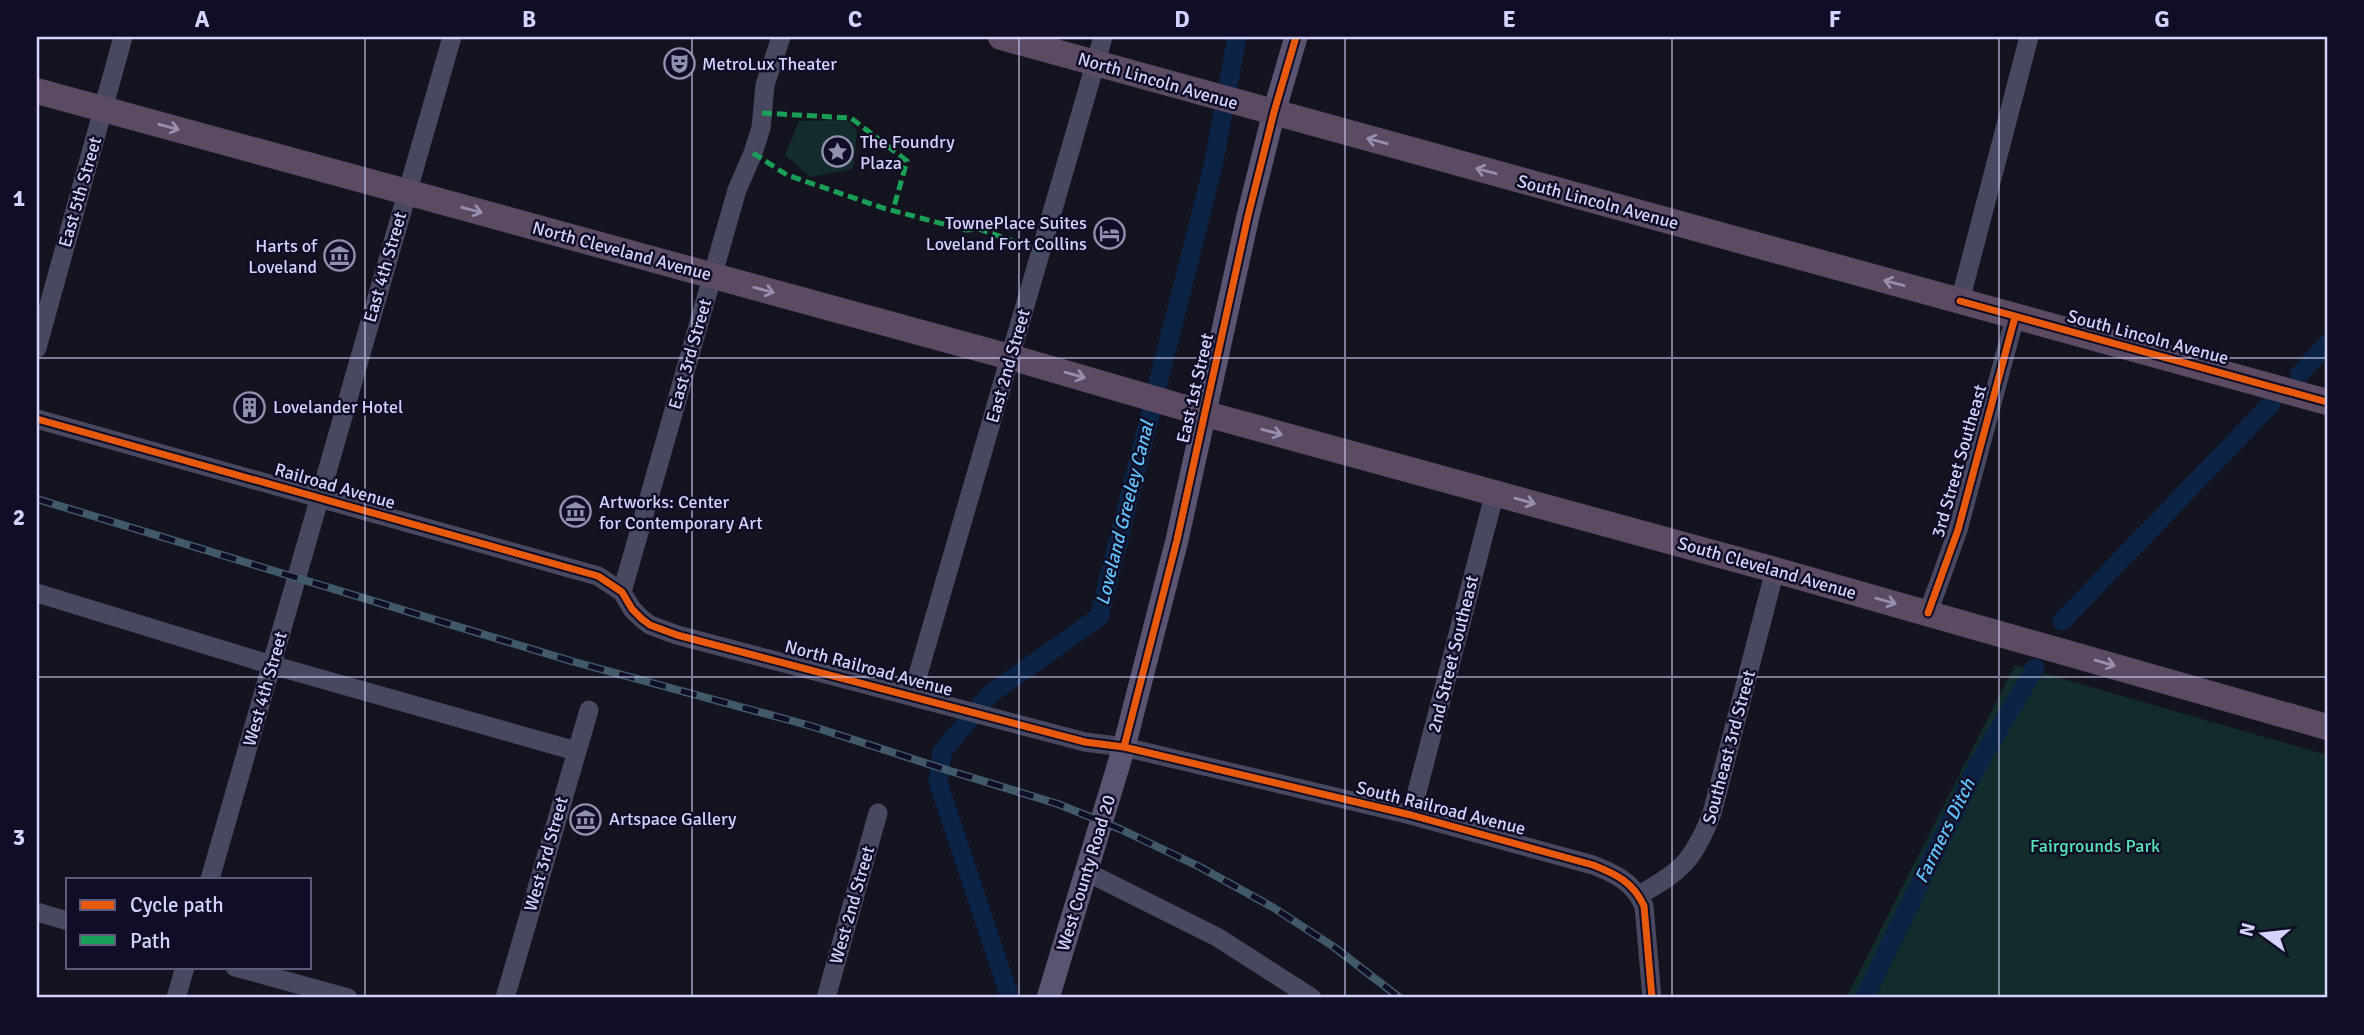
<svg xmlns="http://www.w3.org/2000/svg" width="2364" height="1035" font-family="Signika,sans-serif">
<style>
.green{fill:#112c2a}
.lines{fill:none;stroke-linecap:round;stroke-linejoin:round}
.canal{stroke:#0b2445;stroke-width:19}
.minor{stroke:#484961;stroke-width:19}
.major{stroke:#5b5372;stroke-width:23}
.highway{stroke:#5b4a62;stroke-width:26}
.rail-casing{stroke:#405a6a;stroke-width:8}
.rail{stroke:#100e26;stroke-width:5;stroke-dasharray:16;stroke-linecap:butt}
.quiet{stroke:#1a9f57;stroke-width:5;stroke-dasharray:10 5;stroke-linecap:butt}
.cycleway-casing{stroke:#100e26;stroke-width:11}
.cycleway{stroke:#e8590c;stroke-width:7}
.oneway{stroke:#988eb0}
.grid{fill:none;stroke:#d4d2ff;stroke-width:2;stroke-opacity:0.55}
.labels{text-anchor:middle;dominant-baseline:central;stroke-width:5;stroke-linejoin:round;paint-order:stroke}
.poi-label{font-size:18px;fill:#d4d2ff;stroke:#100e26;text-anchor:start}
.street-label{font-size:18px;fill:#d4d2ff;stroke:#100e26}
.park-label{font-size:18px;fill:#58e5b6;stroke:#100e26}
.water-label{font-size:19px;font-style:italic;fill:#60c3ff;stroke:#100e26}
.neatline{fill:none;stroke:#d4d2ff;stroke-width:2.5}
.grid-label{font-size:23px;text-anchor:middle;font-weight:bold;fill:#d4d2ff}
</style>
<rect width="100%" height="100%" fill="#141420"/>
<!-- green -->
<g class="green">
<path d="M842,120L850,122L857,132L853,169L810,177L785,155L799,121Z"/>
<path d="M2015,665L2327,755V998H1846Z"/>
</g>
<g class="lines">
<!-- canal -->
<g class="canal">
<path d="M2299,375L2327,344"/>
<path d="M2062,621L2271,404"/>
<path d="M1010,998L938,782L942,752L989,695L1099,617L1213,166L1237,37"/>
<path d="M1864,998L1976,768L2035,668"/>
</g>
<!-- minor -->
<g class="minor">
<path d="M1960,301L2029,37"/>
<path d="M37,348L123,37"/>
<path d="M37,419L598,576L622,592L632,609L642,619L650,625L677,635L1085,742L1124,747L1411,815L1593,865C1616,874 1633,882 1644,906L1652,998"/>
<path d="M622,592L737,190L753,153L761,128L765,85L781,37"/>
<path d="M37,593L272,665L576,751"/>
<path d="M1928,613L1958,530L2015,317"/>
<path d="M912,695L1103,37"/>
<path d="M1411,815L1495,492"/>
<path d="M1085,871L1217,937L1312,998"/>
<path d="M210,879L452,37"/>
<path d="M1639,895C1682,871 1694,860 1712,813L1775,570"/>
<path d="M37,912L68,921"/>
<path d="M235,967L348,998"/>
<path d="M176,998L185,967"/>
<path d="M505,998L589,710"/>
<path d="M826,998L878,813"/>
</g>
<!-- major -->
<path class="major" d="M1048,998L1124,747L1177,540L1248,216L1274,112L1296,37"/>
<!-- highway -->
<g class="highway">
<path d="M1001,37L2327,402"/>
<path d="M37,91L1010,357L1206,414L1775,570L2327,727"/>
</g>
<defs>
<path id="rail" d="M37,499L571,661L811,726L947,770L1058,804L1120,829L1200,867L1274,908L1334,947L1400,998"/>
</defs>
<!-- rail casing -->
<use href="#rail" class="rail-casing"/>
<!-- rail -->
<use href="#rail" class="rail"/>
<!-- quiet -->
<g class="quiet">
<path d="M762,113L851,118L907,161L893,210"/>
<path d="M753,153L787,175L883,208L966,230L979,229L1041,251"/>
</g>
<defs>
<g id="cycleway">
<path d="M1960,301L2327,402"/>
<path d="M37,419L598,576L622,592L632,609L642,619L650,625L677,635L1085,742L1124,747L1411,815L1593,865C1616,874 1633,882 1644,906L1652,998"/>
<path d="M1928,613L1958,530L2015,317"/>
<path d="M1124,747L1177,540L1248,216L1274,112L1296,37"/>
</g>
</defs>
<!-- cycleway casing -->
<use href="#cycleway" class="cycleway-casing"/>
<!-- cycleway -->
<use href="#cycleway" class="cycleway"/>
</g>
<!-- one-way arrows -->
<defs><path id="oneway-shaft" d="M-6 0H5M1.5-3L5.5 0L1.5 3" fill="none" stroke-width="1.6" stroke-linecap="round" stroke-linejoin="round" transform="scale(1.75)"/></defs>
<g class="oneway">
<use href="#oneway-shaft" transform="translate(169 127) rotate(15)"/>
<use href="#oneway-shaft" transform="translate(1377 141) rotate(-165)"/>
<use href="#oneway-shaft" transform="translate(1486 171) rotate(-165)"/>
<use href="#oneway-shaft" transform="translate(472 210) rotate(15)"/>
<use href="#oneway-shaft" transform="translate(1894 283) rotate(-165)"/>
<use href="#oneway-shaft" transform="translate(764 290) rotate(15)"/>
<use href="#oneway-shaft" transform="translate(1075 375) rotate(16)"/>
<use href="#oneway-shaft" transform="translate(1272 432) rotate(15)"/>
<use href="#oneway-shaft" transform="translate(1525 501) rotate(16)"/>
<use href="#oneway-shaft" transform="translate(1886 601) rotate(16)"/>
<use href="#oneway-shaft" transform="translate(2105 663) rotate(16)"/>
</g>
<!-- grid -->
<path class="grid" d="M365,37V998M692,37V998M1019,37V998M1345,37V998M1672,37V998M1999,37V998M37,358H2327M37,677H2327"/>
<!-- icons -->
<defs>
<symbol id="theatre-ring" viewBox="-11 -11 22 22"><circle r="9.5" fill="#100e26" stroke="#9190b1" stroke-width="1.5"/><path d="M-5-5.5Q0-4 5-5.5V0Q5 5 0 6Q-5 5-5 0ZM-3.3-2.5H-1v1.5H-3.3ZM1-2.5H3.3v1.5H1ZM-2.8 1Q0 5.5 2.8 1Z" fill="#9190b1"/></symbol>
<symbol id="sight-ring" viewBox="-11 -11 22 22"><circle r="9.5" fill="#100e26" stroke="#9190b1" stroke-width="1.5"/><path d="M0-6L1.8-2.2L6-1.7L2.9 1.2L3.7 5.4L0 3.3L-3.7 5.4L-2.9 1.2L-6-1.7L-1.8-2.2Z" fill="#9190b1"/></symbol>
<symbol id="hotel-ring" viewBox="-11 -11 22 22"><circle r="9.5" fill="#100e26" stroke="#9190b1" stroke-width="1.5"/><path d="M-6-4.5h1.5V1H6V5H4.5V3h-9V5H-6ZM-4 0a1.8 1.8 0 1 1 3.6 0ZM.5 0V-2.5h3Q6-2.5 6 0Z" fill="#9190b1"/></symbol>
<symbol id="museum-ring" viewBox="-11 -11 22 22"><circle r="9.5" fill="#100e26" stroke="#9190b1" stroke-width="1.5"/><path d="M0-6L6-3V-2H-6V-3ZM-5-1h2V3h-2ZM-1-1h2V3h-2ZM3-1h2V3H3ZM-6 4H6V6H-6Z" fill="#9190b1"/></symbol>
<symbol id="building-ring" viewBox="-11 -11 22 22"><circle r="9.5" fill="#100e26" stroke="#9190b1" stroke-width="1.5"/><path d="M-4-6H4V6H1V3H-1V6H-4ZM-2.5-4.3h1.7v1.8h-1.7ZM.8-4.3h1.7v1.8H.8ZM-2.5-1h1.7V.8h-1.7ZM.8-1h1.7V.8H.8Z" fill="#9190b1"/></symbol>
</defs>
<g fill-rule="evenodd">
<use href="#theatre-ring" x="662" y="46" width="35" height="35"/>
<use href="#sight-ring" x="820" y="134" width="35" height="35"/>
<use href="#hotel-ring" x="1092" y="216" width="35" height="35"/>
<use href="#museum-ring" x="322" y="238" width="35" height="35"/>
<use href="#building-ring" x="232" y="390" width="35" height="35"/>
<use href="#museum-ring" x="558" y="494" width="35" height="35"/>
<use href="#museum-ring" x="568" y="802" width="35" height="35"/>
</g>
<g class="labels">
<!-- poi labels -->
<g class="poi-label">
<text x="702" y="64">MetroLux Theater</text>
<text x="860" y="142">The Foundry<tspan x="860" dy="21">Plaza</tspan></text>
<text x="1087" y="223" text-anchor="end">TownePlace Suites<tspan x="1087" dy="21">Loveland Fort Collins</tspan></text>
<text x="317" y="246" text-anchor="end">Harts of<tspan x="317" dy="21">Loveland</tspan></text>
<text x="273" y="407">Lovelander Hotel</text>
<text x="599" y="502">Artworks: Center<tspan x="599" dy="21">for Contemporary Art</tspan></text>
<text x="609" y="819">Artspace Gallery</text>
</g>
<!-- street labels -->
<g class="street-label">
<text transform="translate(1158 81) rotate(16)">North Lincoln Avenue</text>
<text transform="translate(80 192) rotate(-74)">East 5th Street</text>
<text transform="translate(1598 202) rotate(15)">South Lincoln Avenue</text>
<text transform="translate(622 251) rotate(15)">North Cleveland Avenue</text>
<text transform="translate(385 267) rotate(-74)">East 4th Street</text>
<text transform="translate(2148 337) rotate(15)">South Lincoln Avenue</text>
<text transform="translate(690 354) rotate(-74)">East 3rd Street</text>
<text transform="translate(1008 366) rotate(-74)">East 2nd Street</text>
<text transform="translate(1195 388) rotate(-77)">East 1st Street</text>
<text transform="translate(1959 461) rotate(-74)">3rd Street Southeast</text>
<text transform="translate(335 486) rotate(16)">Railroad Avenue</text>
<text transform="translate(1767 568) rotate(16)">South Cleveland Avenue</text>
<text transform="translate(1453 654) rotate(-76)">2nd Street Southeast</text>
<text transform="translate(869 668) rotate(15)">North Railroad Avenue</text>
<text transform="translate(265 689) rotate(-74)">West 4th Street</text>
<text transform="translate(1729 747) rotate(-75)">Southeast 3rd Street</text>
<text transform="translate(1441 808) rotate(14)">South Railroad Avenue</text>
<text transform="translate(546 854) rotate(-74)">West 3rd Street</text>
<text transform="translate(1086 873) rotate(-73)">West County Road 20</text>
<text transform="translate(852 905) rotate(-74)">West 2nd Street</text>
</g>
<!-- park labels -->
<g class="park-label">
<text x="2095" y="846">Fairgrounds Park</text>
</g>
<!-- water labels -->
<g class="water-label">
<text transform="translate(1125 513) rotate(-76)">Loveland Greeley Canal</text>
<text transform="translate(1945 831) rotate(-64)">Farmers Ditch</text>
</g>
</g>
<!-- border -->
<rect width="2364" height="1035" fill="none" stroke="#100e26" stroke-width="77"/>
<!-- legend -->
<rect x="66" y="878" width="245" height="91" fill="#100e26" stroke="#5e5c7d" stroke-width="2"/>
<rect x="80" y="900" width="35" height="10" fill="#e8590c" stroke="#5e5c7d" stroke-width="2"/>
<text x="130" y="912" font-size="21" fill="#d4d2ff">Cycle path</text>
<rect x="80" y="935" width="35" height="10" fill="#1a9f57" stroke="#5e5c7d" stroke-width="2"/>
<text x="130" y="948" font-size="21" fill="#d4d2ff">Path</text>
<!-- north arrow -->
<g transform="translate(2263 934) rotate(285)" stroke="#100e26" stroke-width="5" paint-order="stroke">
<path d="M0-5L12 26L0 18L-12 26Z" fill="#d4d2ff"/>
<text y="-10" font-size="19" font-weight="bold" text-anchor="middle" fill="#d4d2ff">N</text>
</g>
<rect x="38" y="38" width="2288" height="958" class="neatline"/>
<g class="grid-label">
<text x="202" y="27">A</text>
<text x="529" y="27">B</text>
<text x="855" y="27">C</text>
<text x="1182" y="27">D</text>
<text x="1509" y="27">E</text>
<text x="1835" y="27">F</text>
<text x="2162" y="27">G</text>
<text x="19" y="206">1</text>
<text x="19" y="525">2</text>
<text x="19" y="845">3</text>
</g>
</svg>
